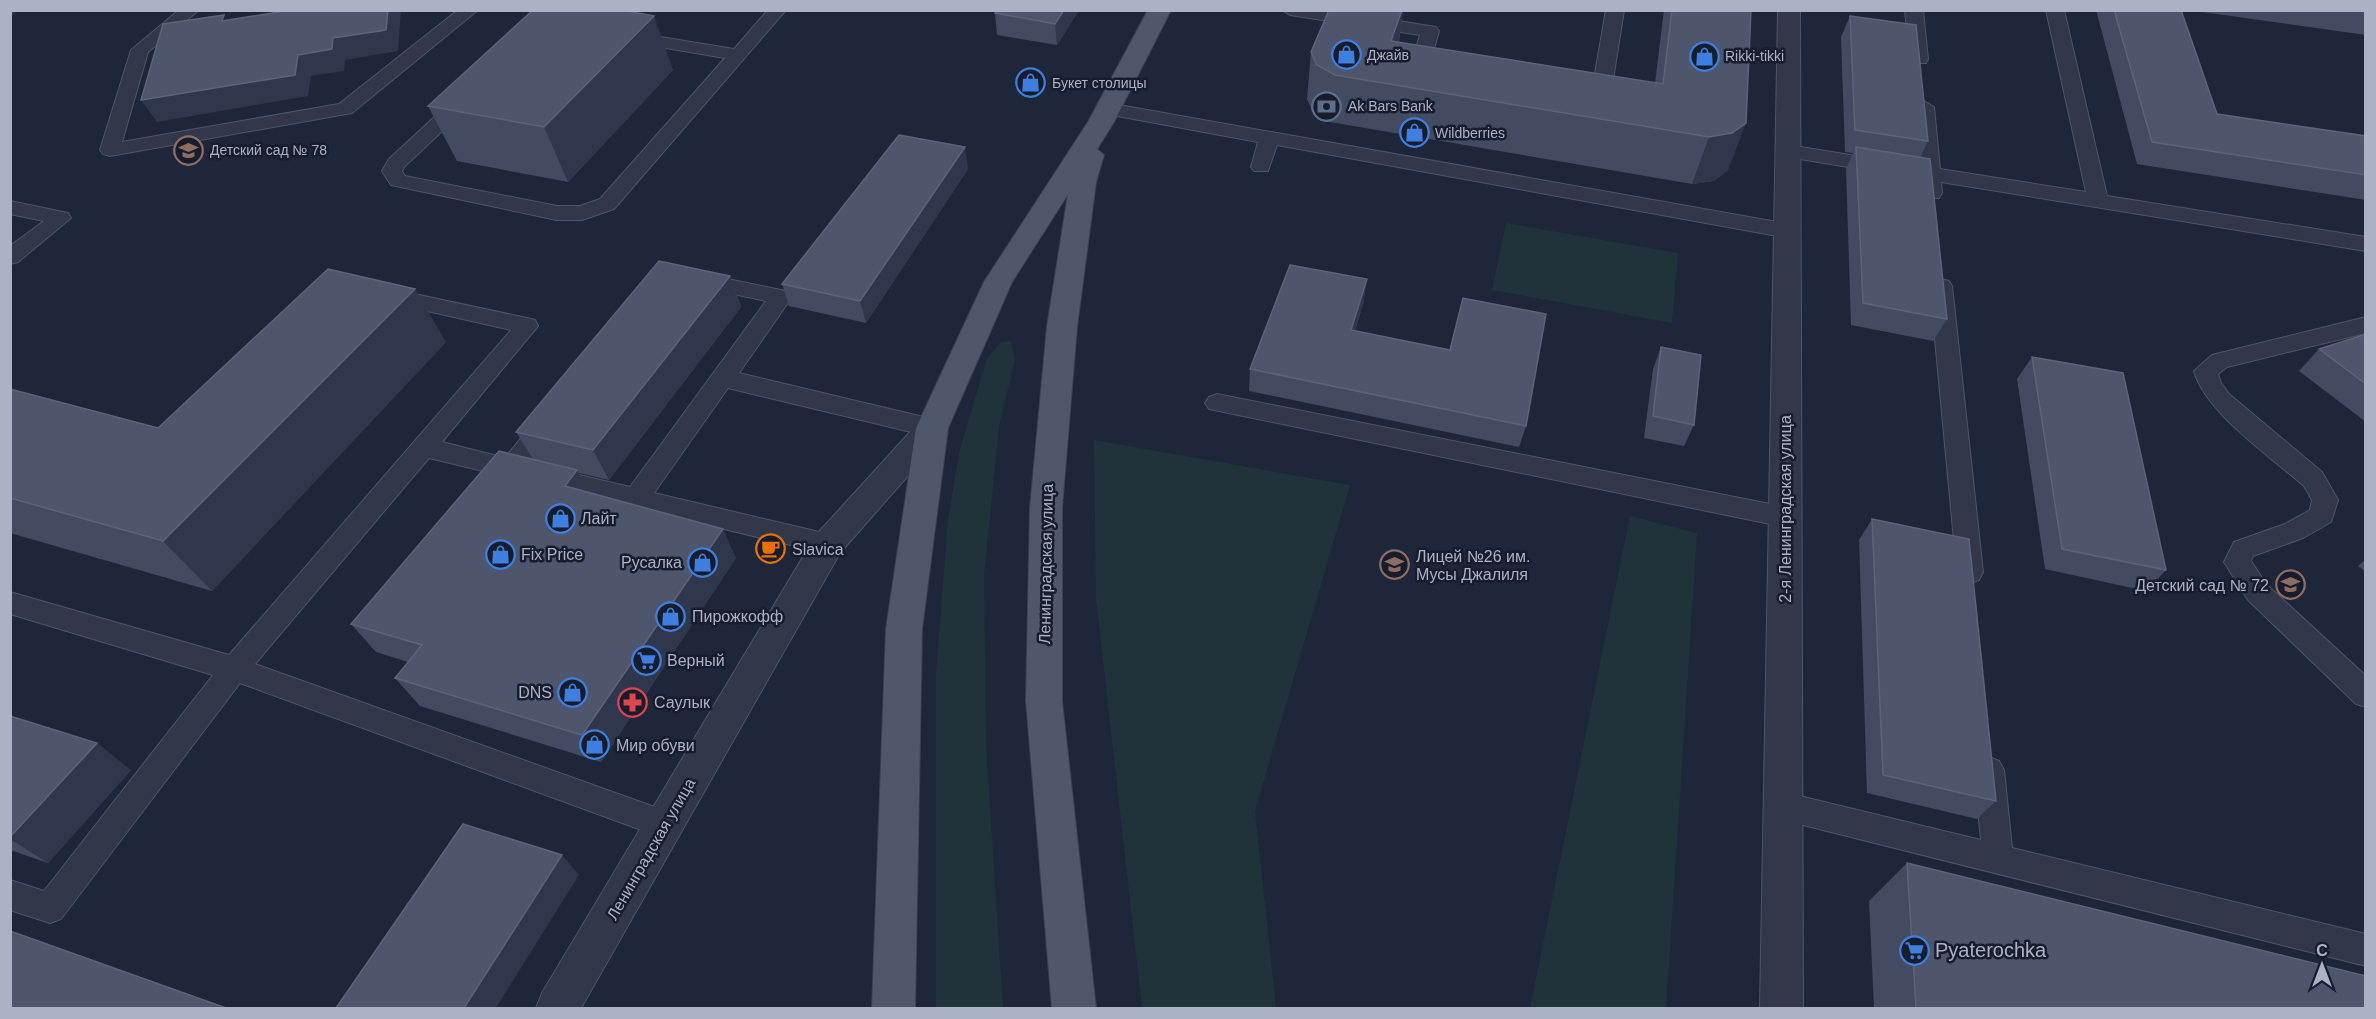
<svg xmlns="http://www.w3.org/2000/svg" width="2376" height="1019" font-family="Helvetica,sans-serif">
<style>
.green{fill:#20333a}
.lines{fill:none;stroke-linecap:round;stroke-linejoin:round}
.service-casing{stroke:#4f5567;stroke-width:2}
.minor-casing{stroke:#4f5567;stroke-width:2}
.primary-casing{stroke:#3b4153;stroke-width:2}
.service{fill:#323849;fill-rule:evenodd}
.minor{fill:#323849;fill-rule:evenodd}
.primary{fill:#4f576a;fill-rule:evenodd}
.wall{fill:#424b61}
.shaded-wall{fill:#2f374c}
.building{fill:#4d566c;stroke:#5c647a;stroke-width:1.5}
.labels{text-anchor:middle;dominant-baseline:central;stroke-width:5;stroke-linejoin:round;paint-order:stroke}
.far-poi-label{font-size:14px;fill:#acb2c6;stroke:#181d2e;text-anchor:start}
.street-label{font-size:16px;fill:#acb2c6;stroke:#181d2e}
.poi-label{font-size:16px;fill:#acb2c6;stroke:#181d2e;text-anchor:start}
.near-poi-label{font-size:20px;fill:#acb2c6;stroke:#181d2e;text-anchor:start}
</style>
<rect width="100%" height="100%" fill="#1e2639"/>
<!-- green -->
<g class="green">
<path d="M1506,223L1678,253L1672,323L1492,290Z"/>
<path d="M1011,341L1015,359L999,427L984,575L986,746L1003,1008H936V673L948,519L959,453L987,358L1001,342Z"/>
<path d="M1094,440L1350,485L1255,811L1276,1008H1142L1096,598Z"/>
<path d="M1630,516L1697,533L1666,1008H1530Z"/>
</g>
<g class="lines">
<defs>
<g id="service">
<path d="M179,10H199L148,52L122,142L339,104L458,10H478L352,113L110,156L103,154L100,150L131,50Z"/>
<path d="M768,10H786L614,209L582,220H557L391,185L382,171L389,159L456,97L463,95L473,101L470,105L405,166L402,171L405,176L557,206H580L600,199L725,58L630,42L621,37L624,33L630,32L734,49Z"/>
<path d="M1282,10H1329L1436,27L1439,31L1429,66L1437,71L1428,77L1411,74L1409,70L1420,35L1290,15Z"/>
<path d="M1606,10H1624L1610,99L1600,105L1584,101L1581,97L1584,93L1592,91Z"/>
<path d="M1905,10H1923L1928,59L1926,63H1912L1910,59Z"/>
<path d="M2046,10H2064L2107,196L2366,237V251L1941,182L1942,193L1939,198H1925L1921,179L1788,157L1781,155L1778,151L1781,147L1788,145L1919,166L1914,107L1924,101L1934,107L1940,169L2086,192Z"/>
<path d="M1108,103L1788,224L1795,226L1799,231L1795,236L1788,238L1277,145L1268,171H1254L1251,167L1258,142L1101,113L1098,109Z"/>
<path d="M10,201L68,213L71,218L18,262L10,264V246L44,221L10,214Z"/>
<path d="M699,273L781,290L789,292L792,297L739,373L932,419L941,422L944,428L941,434L932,437L728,388L654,493L828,534L837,537L841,544L837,551L828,554L429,458L255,664L677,815L681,825L677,835L666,839L240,683L61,919L50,923L10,910V880L44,891L213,675L10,614V592L229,655L511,330L383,301L380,296L383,291L391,289L527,318L535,320L538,326L442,442L505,458L539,416L548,413L557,416L560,422L529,463L630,487L766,301L691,285L688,280L691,275Z"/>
<path d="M1941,279L1949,281L1952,286L1983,572L1979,580L1970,583L1961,580L1957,572L1930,286L1933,281Z"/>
<path d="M2366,317V333L2227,367L2218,374L2221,383L2229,394L2322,472L2338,500L2331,522L2303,538L2253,556L2251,561L2266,584L2366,676V707L2356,704L2248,600L2224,562L2234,542L2285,524L2310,510L2312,500L2304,486C2271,457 2205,412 2194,371L2212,355Z"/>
<path d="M1217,394L1785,507L1794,510L1798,517L1794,524L1785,527L1209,409L1205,403L1209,397Z"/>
<path d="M1989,757L1999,761L2004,770L2012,848L2366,934V966L1783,820L1772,816L1768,806L1772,796L1783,792L1981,840L1974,770L1979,761Z"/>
</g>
<g id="minor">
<path d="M1778,10H1800L1803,1008H1760Z"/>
<path d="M932,416L943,420L948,428L943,436L840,553L581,1008H536L542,993L816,535L921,420Z"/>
</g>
<path id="primary" d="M1148,10H1171L1114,122L1097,149L1104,155L1096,182L1077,327L1062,508V701L1096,1008H1052L1026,701L1030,508L1047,327L1068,194L1012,282L948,428L922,629L915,1008H872L886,629L916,428L984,282L1088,122Z"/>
</defs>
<!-- service casing -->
<use href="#service" class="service-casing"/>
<!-- minor casing -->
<use href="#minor" class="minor-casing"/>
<!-- primary casing -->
<use href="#primary" class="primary-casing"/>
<!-- service -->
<use href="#service" class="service"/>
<!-- minor -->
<use href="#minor" class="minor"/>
<!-- primary -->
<use href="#primary" class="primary"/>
</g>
<!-- wall -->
<g class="wall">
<path d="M1079,10L1057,45L997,35L995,13Z"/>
<path d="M1329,10H1403L1399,42L1655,83L1664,10H1751L1728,170L1714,181L1692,184L1330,122L1313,113L1307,99L1311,52Z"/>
<path d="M2096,10H2181L2217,114L2366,136V200L2137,164Z"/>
<path d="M2188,10H2366V35Z"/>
<path d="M1850,16L1928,141L1920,157L1947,319L1933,341L1851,325L1846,169L1853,153L1845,152L1841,37Z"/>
<path d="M673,70L568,182L457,161L428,106Z"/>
<path d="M968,169L866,323L789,306L782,284Z"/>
<path d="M730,276L741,307L609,480L579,473L590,493L736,558L601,762L420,706L395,678L408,662L376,652L351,624L533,459L516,432Z"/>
<path d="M1364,301L1355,331L1526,426L1519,447L1249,391L1250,369Z"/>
<path d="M2366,334V422L2299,371L2319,349Z"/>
<path d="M446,342L212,591L10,533V389L158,428Z"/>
<path d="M1661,347L1694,425L1684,446L1644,438L1653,369Z"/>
<path d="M2032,357L2166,570L2146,591L2045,569L2017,379Z"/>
<path d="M1872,519L1996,801L1977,819L1867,793L1859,540Z"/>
<path d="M2366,559V572L2358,566Z"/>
<path d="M10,716L131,770L48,863L10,850Z"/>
<path d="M1907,863L2366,1008H1874L1869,901Z"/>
</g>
<!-- shaded-wall -->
<g class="shaded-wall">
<path d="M10,10H19L10,17Z"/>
<path d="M388,10H401L398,51L345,60L344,71L311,76L308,96L157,122L141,100L298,55Z"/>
<path d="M1064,10H1079L1057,45L1055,24Z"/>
<path d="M1402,10H1403L1397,53L1391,41Z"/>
<path d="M654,16L673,70L568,182L544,127Z"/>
<path d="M1746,123L1728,170L1714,181L1692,184L1709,137Z"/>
<path d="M965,147L968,169L866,323L860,301Z"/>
<path d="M730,276L741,307L609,480L593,450Z"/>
<path d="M1367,279L1364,301L1348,352L1351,330Z"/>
<path d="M415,289L446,342L212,591L163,541Z"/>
<path d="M577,470L594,500L565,486Z"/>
<path d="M723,529L736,558L601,762L582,735Z"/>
<path d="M97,743L131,770L48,863L10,839V837Z"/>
<path d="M562,855L579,875L496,1008H464Z"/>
</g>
<!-- building -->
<g class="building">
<path d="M291,10H388L386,30L333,38L332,49L298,55L295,75L141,100L163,24L224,15L222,21Z"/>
<path d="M533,10H622L654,16L544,127L428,106Z"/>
<path d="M997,10H1064L1055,24L995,13Z"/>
<path d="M1329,10H1402L1391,41L1663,84L1672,10H1751L1746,123L1732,133L1709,137L1335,75L1317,65L1311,52Z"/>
<path d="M2114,10H2181L2217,114L2366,136V175L2152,142Z"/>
<path d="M1850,16L1916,25L1928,141L1855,130Z"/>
<path d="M899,135L965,147L860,301L782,284Z"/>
<path d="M1856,147L1930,159L1947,319L1863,303Z"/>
<path d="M659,261L730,276L593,450L516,432Z"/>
<path d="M1290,265L1367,279L1351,330L1450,350L1463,298L1546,314L1526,426L1250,369Z"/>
<path d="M328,269L415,289L163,541L10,498V389L158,428Z"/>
<path d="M2366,334V384L2319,349Z"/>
<path d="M1661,347L1701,355L1694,425L1653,416Z"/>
<path d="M2032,357L2123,373L2166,570L2062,549Z"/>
<path d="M499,451L577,470L565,486L723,529L582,735L395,678L422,645L351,624Z"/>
<path d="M1872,519L1969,539L1996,801L1883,775Z"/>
<path d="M10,716L97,743L10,837Z"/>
<path d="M463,824L562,855L464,1008H336Z"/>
<path d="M1907,863L2366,976V1008H1916Z"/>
<path d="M10,931L226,1008H10Z"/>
</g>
<!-- icons -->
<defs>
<symbol id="shop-ring" viewBox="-11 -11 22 22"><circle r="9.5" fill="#181d2e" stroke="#3f7fe0" stroke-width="1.5"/><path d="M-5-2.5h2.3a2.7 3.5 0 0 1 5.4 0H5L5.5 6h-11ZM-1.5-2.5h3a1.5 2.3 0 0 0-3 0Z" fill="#3f7fe0"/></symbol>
<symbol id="bank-ring" viewBox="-11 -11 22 22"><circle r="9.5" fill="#181d2e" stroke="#5c6f8a" stroke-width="1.5"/><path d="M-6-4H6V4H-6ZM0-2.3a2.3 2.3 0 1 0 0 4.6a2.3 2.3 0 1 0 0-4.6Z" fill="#5c6f8a"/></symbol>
<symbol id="school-ring" viewBox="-11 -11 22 22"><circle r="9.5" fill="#181d2e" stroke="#8d6e63" stroke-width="1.5"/><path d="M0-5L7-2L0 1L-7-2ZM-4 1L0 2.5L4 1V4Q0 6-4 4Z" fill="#8d6e63"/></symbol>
<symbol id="cafe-ring" viewBox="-11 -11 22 22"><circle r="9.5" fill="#181d2e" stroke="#e8710a" stroke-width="1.5"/><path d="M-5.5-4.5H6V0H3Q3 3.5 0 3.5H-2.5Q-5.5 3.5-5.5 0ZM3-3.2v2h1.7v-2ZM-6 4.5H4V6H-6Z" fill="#e8710a"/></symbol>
<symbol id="supermarket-ring" viewBox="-11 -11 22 22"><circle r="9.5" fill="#181d2e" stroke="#3f7fe0" stroke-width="1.5"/><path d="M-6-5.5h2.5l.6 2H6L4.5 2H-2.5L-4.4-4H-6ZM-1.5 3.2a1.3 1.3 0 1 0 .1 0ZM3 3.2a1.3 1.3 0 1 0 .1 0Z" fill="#3f7fe0"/></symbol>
<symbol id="pharmacy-ring" viewBox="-11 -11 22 22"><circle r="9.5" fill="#181d2e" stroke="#e0444e" stroke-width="1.5"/><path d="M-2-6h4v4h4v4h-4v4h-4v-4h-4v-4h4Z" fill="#e0444e"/></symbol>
</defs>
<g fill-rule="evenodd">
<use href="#shop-ring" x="1330" y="38" width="33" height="33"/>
<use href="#shop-ring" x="1688" y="40" width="33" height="33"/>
<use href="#shop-ring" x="1014" y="66" width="33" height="33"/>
<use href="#bank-ring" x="1310" y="90" width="33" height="33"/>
<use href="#shop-ring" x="1398" y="116" width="33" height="33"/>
<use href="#school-ring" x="172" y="134" width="33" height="33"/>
<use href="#shop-ring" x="544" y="502" width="33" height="33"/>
<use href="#cafe-ring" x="754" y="532" width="33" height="33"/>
<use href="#shop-ring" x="484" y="538" width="33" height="33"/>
<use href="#shop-ring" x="686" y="546" width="33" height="33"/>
<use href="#school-ring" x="1378" y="548" width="33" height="33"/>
<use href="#school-ring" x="2274" y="568" width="33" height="33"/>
<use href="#shop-ring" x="654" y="600" width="33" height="33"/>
<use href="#supermarket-ring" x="630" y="644" width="33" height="33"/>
<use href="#shop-ring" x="556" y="676" width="33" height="33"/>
<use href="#pharmacy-ring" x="616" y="686" width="33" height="33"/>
<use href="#shop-ring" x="578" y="728" width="33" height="33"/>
<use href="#supermarket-ring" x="1898" y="934" width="33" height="33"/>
</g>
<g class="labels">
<!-- far-poi labels -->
<g class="far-poi-label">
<text x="1367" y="55">Джайв</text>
<text x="1725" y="56">Rikki-tikki</text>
<text x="1052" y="83">Букет столицы</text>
<text x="1348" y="106">Ak Bars Bank</text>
<text x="1435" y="133">Wildberries</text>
<text x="210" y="150">Детский сад № 78</text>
</g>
<!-- street labels -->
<g class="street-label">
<text transform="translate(1785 509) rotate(-90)">2-я Ленинградская улица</text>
<text transform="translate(1046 564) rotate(-89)">Ленинградская улица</text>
<text transform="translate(651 849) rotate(-60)">Ленинградская улица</text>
</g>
<!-- poi labels -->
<g class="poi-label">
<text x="581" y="518">Лайт</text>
<text x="792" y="549">Slavica</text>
<text x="521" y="554">Fix Price</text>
<text x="1416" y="556">Лицей №26 им.<tspan x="1416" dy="18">Мусы Джалиля</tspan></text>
<text x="682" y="562" text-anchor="end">Русалка</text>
<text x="2269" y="585" text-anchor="end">Детский сад № 72</text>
<text x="692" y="616">Пирожкофф</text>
<text x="667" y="660">Верный</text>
<text x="552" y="692" text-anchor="end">DNS</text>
<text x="654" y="702">Саулык</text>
<text x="616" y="745">Мир обуви</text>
</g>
<!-- near-poi labels -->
<g class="near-poi-label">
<text x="1935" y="950">Pyaterochka</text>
</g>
</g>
<!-- border -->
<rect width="2376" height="1019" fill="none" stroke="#acb2c6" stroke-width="24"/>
<!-- north arrow -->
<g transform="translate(2322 965)" stroke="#181d2e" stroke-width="4.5" paint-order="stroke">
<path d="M0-4.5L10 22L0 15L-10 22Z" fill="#acb2c6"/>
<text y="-9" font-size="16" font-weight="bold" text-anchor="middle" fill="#acb2c6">С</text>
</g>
</svg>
